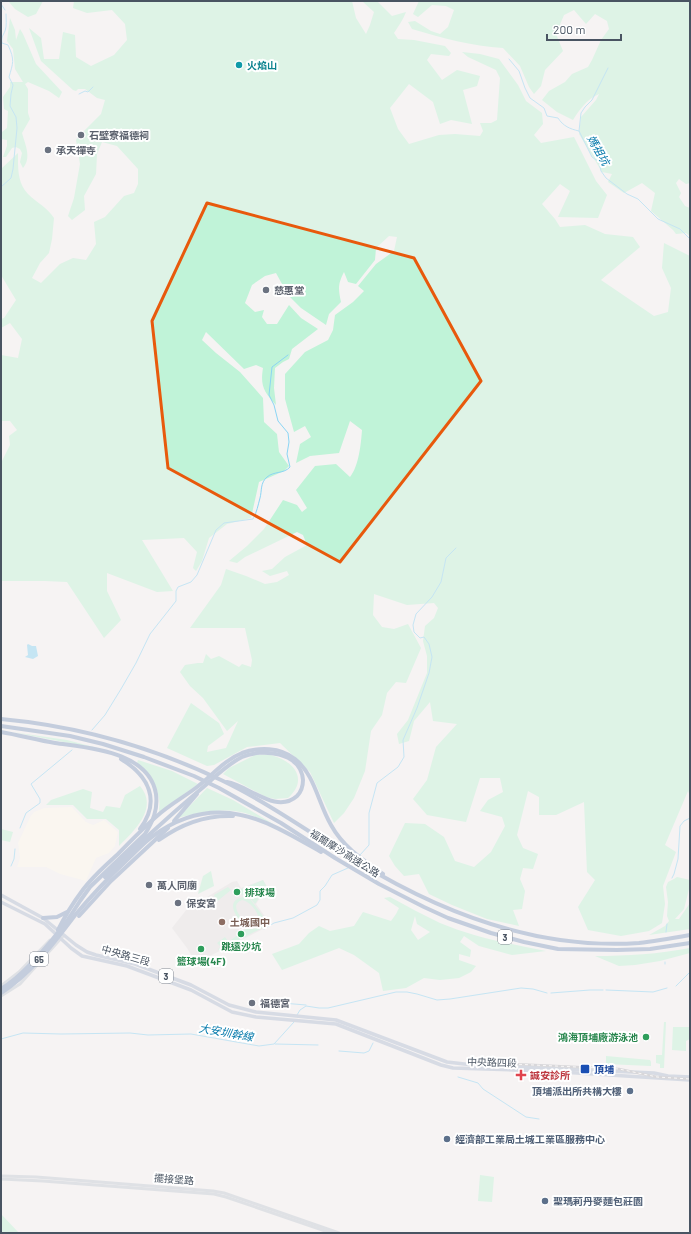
<svg xmlns="http://www.w3.org/2000/svg" width="691" height="1234" font-family="Barlow,'Noto Sans TC',sans-serif">
<style>
.commercial{fill:#fefbee}
.education{fill:#e6e4e5}
.green{fill:#c0f3d8;fill-rule:evenodd}
.water{fill:#8bd5f3}
.lines{fill:none;stroke-linecap:round;stroke-linejoin:round}
.stream{stroke:#8bd5f3;stroke-width:1}
.minor{stroke:#c3ccd5;stroke-width:3}
.major{stroke:#b1bfd3;stroke-width:3.5}
.highway{stroke:#88a0c4;stroke-width:4}
.rail-casing{stroke:#b4b7bd;stroke-width:2.5}
.rail{stroke:#fff;stroke-width:1;stroke-dasharray:3;stroke-linecap:butt}
.marked{fill:none;stroke:#e8590c;stroke-width:3;stroke-linejoin:round}
.culture-dot{fill:#0f9aa8;stroke:#fff;stroke-width:1.5}
.worship-dot{fill:#6b7280;stroke:#fff;stroke-width:1.5}
.leisure-dot{fill:#2e9e5b;stroke:#fff;stroke-width:1.5}
.education-dot{fill:#8d6e63;stroke:#fff;stroke-width:1.5}
.transit-dot{fill:#1a4fb4;stroke:#fff;stroke-width:1.5}
.health-dot{fill:#e0444e;stroke:#fff;stroke-width:1.5}
.service-dot{fill:#5c6f8a;stroke:#fff;stroke-width:1.5}
.labels{text-anchor:middle;dominant-baseline:central;stroke-width:4;stroke-linejoin:round;paint-order:stroke}
.shield{fill:#fff;stroke:#808791;stroke-width:1}
.shield-label{font-size:9px;font-weight:bold;fill:#495462}
.culture-label{font-size:10px;font-weight:bold;fill:#0d838f;stroke:#fff;text-anchor:start}
.worship-label{font-size:10px;font-weight:bold;fill:#5b616d;stroke:#fff;text-anchor:start}
.street-label{font-size:10px;fill:#495462;stroke:#fff}
.leisure-label{font-size:10px;font-weight:bold;fill:#27864d;stroke:#fff}
.education-label{font-size:10px;font-weight:bold;fill:#785e54;stroke:#fff;text-anchor:start}
.transit-label{font-size:10px;font-weight:bold;fill:#164399;stroke:#fff;text-anchor:start}
.health-label{font-size:10px;font-weight:bold;fill:#be3a42;stroke:#fff;text-anchor:start}
.service-label{font-size:10px;font-weight:bold;fill:#4e5e75;stroke:#fff;text-anchor:start}
.water-label{font-size:11px;font-style:italic;fill:#0479ab;stroke:#fff}
</style>
<rect width="100%" height="100%" fill="#f5f3f3"/>
<!-- commercial -->
<path class="commercial" d="M72,807L86,822L93,825L104,820L118,832L115,846L109,853L96,858L86,881L60,874L46,867H17L20,858L18,843L30,817L34,812L44,808Z"/>
<!-- education -->
<path class="education" d="M263,880L267,887L256,904L271,925L196,963L187,948L172,928L187,909L232,882L237,881L241,888Z"/>
<!-- green -->
<g class="green">
<path d="M10,1H43L36,14L28,17L15,9L9,2Z"/>
<path d="M74,1H352L356,18L366,34L370,25L374,12L362,1H377L392,16L406,12C403,20 399,25 394,33L398,39L414,40L445,46L451,53L449,56L431,54L427,60L442,80L457,70L480,76L477,86L463,90L472,124L451,120L440,124L433,102L409,84L390,108L398,129L409,144L439,135L455,134L480,136L483,131L480,123H491L497,120L500,78L496,70L468,57L462,52L480,54L499,59L518,85L526,101L542,113L543,124L534,135L541,143L574,137L596,181L607,195L598,218L558,217L570,191L560,184L542,204L555,219L560,227L585,225L605,234L633,237L640,247L601,280L654,316L668,312L671,288L662,268L664,243L690,256V796L688,791L665,845L676,852L663,886L665,904L662,923L649,931L621,936L588,930L578,907L595,880L587,872L584,802L556,815H539V797L528,791L517,835L523,848L538,854L533,869L523,868L520,879L525,891L522,909L513,910L519,926L487,919L452,905L429,894L419,874L404,876L395,866L389,856L405,823L425,824L444,837L455,861L474,867L491,852L505,826L502,817L480,811L488,800L503,792L500,778H480L466,822L427,815L413,799L427,780L436,747L457,724L433,721L430,702L414,721L409,741L399,744L397,734L408,720L427,673V656L423,641L425,626L434,618L438,608L434,603L407,605L374,594L373,615L382,627L394,629L408,624L421,648L406,683L396,682L387,693L382,715L371,731L365,771L354,798L344,813L334,823L310,772L280,743L247,747L214,765L207,766L167,748L191,703L219,723L224,734L208,746L207,752L226,748L238,721L227,731L203,698L190,686L180,672L185,665L198,663H203L206,654L211,659L219,656L239,667L242,664L251,667L252,660L245,628H190L221,585L226,569L246,576L265,584L277,582L289,575L287,571L270,576L262,571L272,569L285,557L307,545L303,535L297,532L245,557L237,563L229,561L247,546L264,529L283,500L297,505L302,512L307,508L296,490L315,466L336,464L350,477C359,466 361,443 362,430L350,421L339,453L310,456L296,463L300,444L311,437L305,426L294,432L285,399V374L305,352L328,340L333,330L335,315L353,302L364,291L358,286L376,264L394,251L397,237L389,236L376,248L375,260L356,284L348,282L344,272C338,284 338,288 341,302L329,314L326,325L301,308L288,295L276,273L265,276L252,285L245,303L255,312L264,310L262,317L267,324H277L289,305L301,318L318,329L292,349L289,359L283,362L275,368L274,388L276,405C264,392 260,386 263,368L256,365L244,369L206,332L202,340L216,353L240,372L263,398L264,422L277,434L279,452L289,466L284,471L259,482L251,518L227,524L209,538L202,561L196,571L193,568L197,552L184,538L142,540L173,591L157,592L107,573V591L121,620L104,638L67,582L45,581H1V463L10,445L9,436L17,430L10,421H1V355L18,358L22,339L10,323L1,328V319L4,318L16,300L1,275V169L18,153C18,167 17,183 28,194C37,203 47,207 54,218L52,239L49,253L40,263L32,278L41,283L60,264L73,258L86,260L96,244L94,222L105,217L124,196L134,193L138,184V169L117,146L102,142L97,154L96,174L84,196L85,210L72,220L68,216L74,198L80,164L76,140L78,137L101,114L105,100L97,98L85,89H78L76,91L73,90L41,61L29,28L41,38L44,59H59L63,32L75,35L76,57L91,66L114,55L127,40L125,24L112,10L87,13L73,8Z"/>
<path d="M419,1H690V183L686,184L679,179L676,183L681,193L679,197L685,206L690,208V236L686,233L676,234L673,230L651,211L655,193L642,183L624,193L608,182L612,174L602,172L579,134L581,117L596,100L599,94C587,99 579,110 573,120L557,112L542,100L549,91L565,82L572,74L588,67L592,60L601,40L609,29L607,21L595,14L586,24L574,10L564,15L556,34L563,51L545,70L541,86L534,94L529,87L520,66L503,48C472,46 442,38 412,29L408,22L415,21L431,31L440,34L448,27L454,10L446,6L432,5L418,17L413,14Z"/>
<path d="M10,18L15,30L16,40L20,29L23,34L36,64L62,92L59,98L49,91L28,82L25,84L28,89V113L30,119L22,133C25,144 32,158 23,168L20,162L22,153L20,149L16,147L12,148L6,157H3L7,146V140L1,139L2,132L7,128L8,111L4,109L3,97L10,87V82H23L15,69L13,49L7,41Z"/>
<path d="M12,732L67,740L105,750Z"/>
<path d="M255,755C261,755 266,754 271,755C294,761 309,779 288,798L275,799L266,797L223,774L229,768Z"/>
<path d="M138,760L172,771L198,784L159,812C159,808 160,803 159,799C157,784 149,772 137,763Z"/>
<path d="M140,786C159,808 134,831 119,846V830L106,819H87L73,805H46L51,800L83,789L92,792L90,808L103,812L106,806L120,808L125,795Z"/>
<path d="M207,788L233,800L275,825C263,821 252,814 240,812C220,808 197,813 178,818Z"/>
<path d="M1,829L13,832L10,842L1,840Z"/>
<path d="M211,871L214,886L198,894L203,876Z"/>
<path d="M677,877L690,880V885L684,909L675,919H679L690,903V929L649,935L665,926L669,921L667,916L668,902L666,887L668,882L674,879Z"/>
<path d="M263,880L267,887L255,904L244,891L269,924L267,926L261,919L257,926L250,928L247,927C237,920 223,900 244,897L239,890ZM242,900C250,901 259,913 259,920L254,925L246,924C241,917 229,905 242,900Z"/>
<path d="M228,887L231,890L215,903L212,899L215,897L214,895Z"/>
<path d="M390,897C407,906 423,915 440,923C473,937 510,944 546,951L512,955L479,946L464,936L460,942L471,950L470,957L459,954V960L476,966L471,972L459,978L440,980L424,978L406,988L383,991L379,973L354,955L339,948L282,970L272,954L299,944L309,933L319,926L330,931L354,926L363,912L391,921L396,914L399,908L384,898ZM415,916L417,924L430,932L418,940L411,930Z"/>
<path d="M262,920L266,926L219,950L218,949L221,947L217,943L225,937L228,941L223,946L247,928C254,930 259,927 262,920Z"/>
<path d="M690,948V953L660,961L635,965L619,966L595,956C628,956 658,954 690,948Z"/>
<path d="M664,1022H666L664,1068H660V1064L656,1063V1055H662Z"/>
<path d="M673,1027H690V1039L686,1041V1051L672,1050Z"/>
<path d="M606,1056L650,1060L651,1062V1066L606,1064Z"/>
<path d="M480,1175L494,1177L492,1202L478,1201Z"/>
<path d="M1,1214L19,1233H1Z"/>
</g>
<!-- water -->
<path class="water" d="M28,644L32,646H36L38,656L33,659L25,657L28,655L27,645Z"/>
<g class="lines">
<!-- stream -->
<g class="stream">
<path d="M1,4L5,10"/>
<path d="M509,59L519,71L525,88L530,98L544,108L547,116L558,118C563,126 570,129 579,131L592,157L599,162L601,171L606,178L627,194L638,199L658,219L680,229L690,239"/>
<path d="M79,94L85,91L88,92L93,87"/>
<path d="M579,131L581,113L585,107L592,100L608,68"/>
<path d="M1,187L11,178L13,169L17,128L16,117L10,106L11,94L13,85L9,77C13,63 15,60 8,45L2,43C1,37 3,36 5,31C7,26 6,19 6,14"/>
<path d="M92,730L105,715L121,689L136,663L150,634L176,601V591L178,587L191,582L197,575L216,530L224,523L253,519C257,512 258,505 260,498C262,491 260,483 267,477C274,471 284,474 290,467L287,454L289,442L288,433L278,421L274,405L269,395L272,367L288,355"/>
<path d="M20,828L26,813L40,803V799L31,784L72,750"/>
<path d="M360,855L369,845V813L377,783L398,767L404,757L403,740L417,708L429,673L432,657L429,644L424,637L420,638L414,632L413,625L416,614L432,597L441,582L446,558L456,548"/>
<path d="M11,866L14,859L15,849"/>
<path d="M672,878L674,874L678,859L680,826L684,821L690,818"/>
<path d="M264,929L274,923L293,918L317,905L320,900V891L325,886L332,875L348,868"/>
<path d="M666,932L667,924"/>
<path d="M665,962V964"/>
<path d="M676,986L690,972"/>
<path d="M606,990L653,992L667,988"/>
<path d="M551,993L590,990H603"/>
<path d="M282,1003L306,1005"/>
<path d="M297,1015L300,1010L306,1006L319,1008H328L396,992H407L417,994L437,1000L450,999L521,988L533,989L547,993"/>
<path d="M1,1039L23,1033L61,1034L130,1033L148,1035L191,1034L259,1046L274,1044L294,1022"/>
<path d="M275,1044L318,1045"/>
<path d="M339,1051L364,1053L369,1051L373,1043"/>
<path d="M458,1077L478,1083L483,1089L526,1117L539,1119"/>
</g>
<!-- minor -->
<g class="minor">
<path d="M1,986L19,972L50,940"/>
<path d="M1,996L20,984L64,935"/>
<path d="M1,1176L36,1177L213,1191L224,1193L339,1233"/>
<path d="M1,1179L43,1181L214,1194L226,1197L331,1233"/>
</g>
<!-- major -->
<g class="major">
<path d="M1,895L43,918L76,945L87,952L96,955L135,964L191,985L229,1005L256,1012L336,1020L447,1062L473,1065L654,1073L668,1076L690,1077"/>
<path d="M1,902L45,924L71,948L82,956L127,966L191,990L232,1012L256,1017L336,1024L441,1065L453,1068L545,1071L690,1080"/>
</g>
<!-- highway -->
<g class="highway">
<path d="M1,719C77,726 152,747 221,780C269,803 313,835 358,862C443,914 538,950 639,943C656,941 673,938 690,935"/>
<path d="M1,726L70,736L103,744L144,757L194,776L219,788L281,823L335,858L379,884L424,907L448,918L491,933L524,942L558,949L617,950L650,949L690,943"/>
<path d="M1,732C19,735 37,740 55,743C88,748 149,751 156,794C158,810 153,821 145,834L90,887L80,901L69,918"/>
<path d="M121,759C149,776 161,801 140,829"/>
<path d="M174,821L197,794"/>
<path d="M159,840C181,824 207,815 233,816"/>
<path d="M105,877C136,846 168,817 201,789C214,778 226,765 242,757C262,748 301,752 303,780C303,786 301,792 297,796C276,815 248,785 227,782"/>
<path d="M79,916L111,881L168,828"/>
<path d="M43,918L57,917L67,912"/>
<path d="M58,930C65,916 73,903 82,891C92,877 106,865 118,854C131,841 143,828 157,816C169,805 184,797 197,787C212,776 224,760 242,753C259,747 280,747 295,759C315,775 318,803 331,825C343,847 363,860 383,874"/>
<path d="M1,989C26,974 52,941 70,917"/>
<path d="M1,993C32,973 54,943 76,914C92,895 108,878 126,861C135,853 143,843 153,836C179,817 209,808 241,815C267,820 298,839 321,852"/>
</g>
<defs>
<path id="rail" d="M513,1064L619,1069L657,1077L690,1079"/>
</defs>
<!-- rail casing -->
<use href="#rail" class="rail-casing"/>
<!-- rail -->
<use href="#rail" class="rail"/>
</g>
<!-- marked area -->
<path d="M0 0H691V1234H0ZM207,203L414,258L481,381L340,562L168,468L152,321Z" fill="#f5f3f3" fill-opacity=".55" fill-rule="evenodd"/>
<path class="marked" d="M207,203L414,258L481,381L340,562L168,468L152,321Z"/>
<!-- markers -->
<circle class="culture-dot" cx="239" cy="65" r="4"/>
<g class="worship-dot">
<circle cx="81" cy="135" r="4"/>
<circle cx="48" cy="150" r="4"/>
<circle cx="266" cy="290" r="4"/>
<circle cx="149" cy="885" r="4"/>
<circle cx="178" cy="903" r="4"/>
<circle cx="252" cy="1003" r="4"/>
</g>
<g class="leisure-dot">
<circle cx="237" cy="892" r="4"/>
<circle cx="241" cy="934" r="4"/>
<circle cx="201" cy="949" r="4"/>
<circle cx="646" cy="1037" r="4"/>
</g>
<circle class="education-dot" cx="222" cy="922" r="4"/>
<rect class="transit-dot" x="580" y="1064" width="10" height="10" rx="2"/>
<path class="health-dot" d="M519 1069h4v4h4v4h-4v4h-4v-4h-4v-4h4z"/>
<g class="service-dot">
<circle cx="630" cy="1091" r="4"/>
<circle cx="447" cy="1139" r="4"/>
<circle cx="545" cy="1201" r="4"/>
</g>
<g class="labels">
<!-- shield labels -->
<g class="shield">
<rect x="498" y="930" width="14" height="14" rx="3"/>
<rect x="30" y="952" width="18" height="14" rx="3"/>
<rect x="159" y="969" width="14" height="14" rx="3"/>
</g>
<g class="shield-label">
<text x="505" y="937">3</text>
<text x="39" y="959">65</text>
<text x="166" y="976">3</text>
</g>
<!-- culture labels -->
<g class="culture-label">
<text x="247" y="65">火焰山</text>
</g>
<!-- worship labels -->
<g class="worship-label">
<text x="89" y="135">石壁寮福德祠</text>
<text x="56" y="150">承天禪寺</text>
<text x="274" y="290">慈惠堂</text>
<text x="157" y="885">萬人同廟</text>
<text x="186" y="903">保安宮</text>
<text x="260" y="1003">福德宮</text>
</g>
<!-- street labels -->
<g class="street-label">
<text transform="translate(345 853) rotate(32)">福爾摩沙高速公路</text>
<text transform="translate(126 955) rotate(16)">中央路三段</text>
<text transform="translate(492 1062) rotate(2)">中央路四段</text>
<text transform="translate(174 1179) rotate(4)">擺接堡路</text>
</g>
<!-- leisure labels -->
<g class="leisure-label">
<text x="245" y="892" text-anchor="start">排球場</text>
<text x="241" y="946">跳遠沙坑</text>
<text x="201" y="961">籃球場(4F)</text>
<text x="638" y="1037" text-anchor="end">鴻海頂埔廠游泳池</text>
</g>
<!-- education labels -->
<g class="education-label">
<text x="230" y="922">土城國中</text>
</g>
<!-- transit labels -->
<g class="transit-label">
<text x="594" y="1069">頂埔</text>
</g>
<!-- health labels -->
<g class="health-label">
<text x="530" y="1075">誠安診所</text>
</g>
<!-- service labels -->
<g class="service-label">
<text x="622" y="1091" text-anchor="end">頂埔派出所共構大樓</text>
<text x="455" y="1139">經濟部工業局土城工業區服務中心</text>
<text x="553" y="1201">聖瑪莉丹麥麵包莊園</text>
</g>
<!-- water labels -->
<g class="water-label">
<text transform="translate(599 150) rotate(60)">媽祖坑</text>
<text transform="translate(226 1032) rotate(10)">大安圳幹線</text>
</g>
</g>
<!-- border -->
<rect width="691" height="1234" fill="none" stroke="#495462" stroke-width="4"/>
<!-- scale -->
<path d="M547 34v6h74v-6" fill="none" stroke="#495462" stroke-width="2"/>
<text x="553" y="34" font-size="12" fill="#495462" stroke="#ffffff" stroke-width="3" paint-order="stroke">200 m</text>
</svg>
